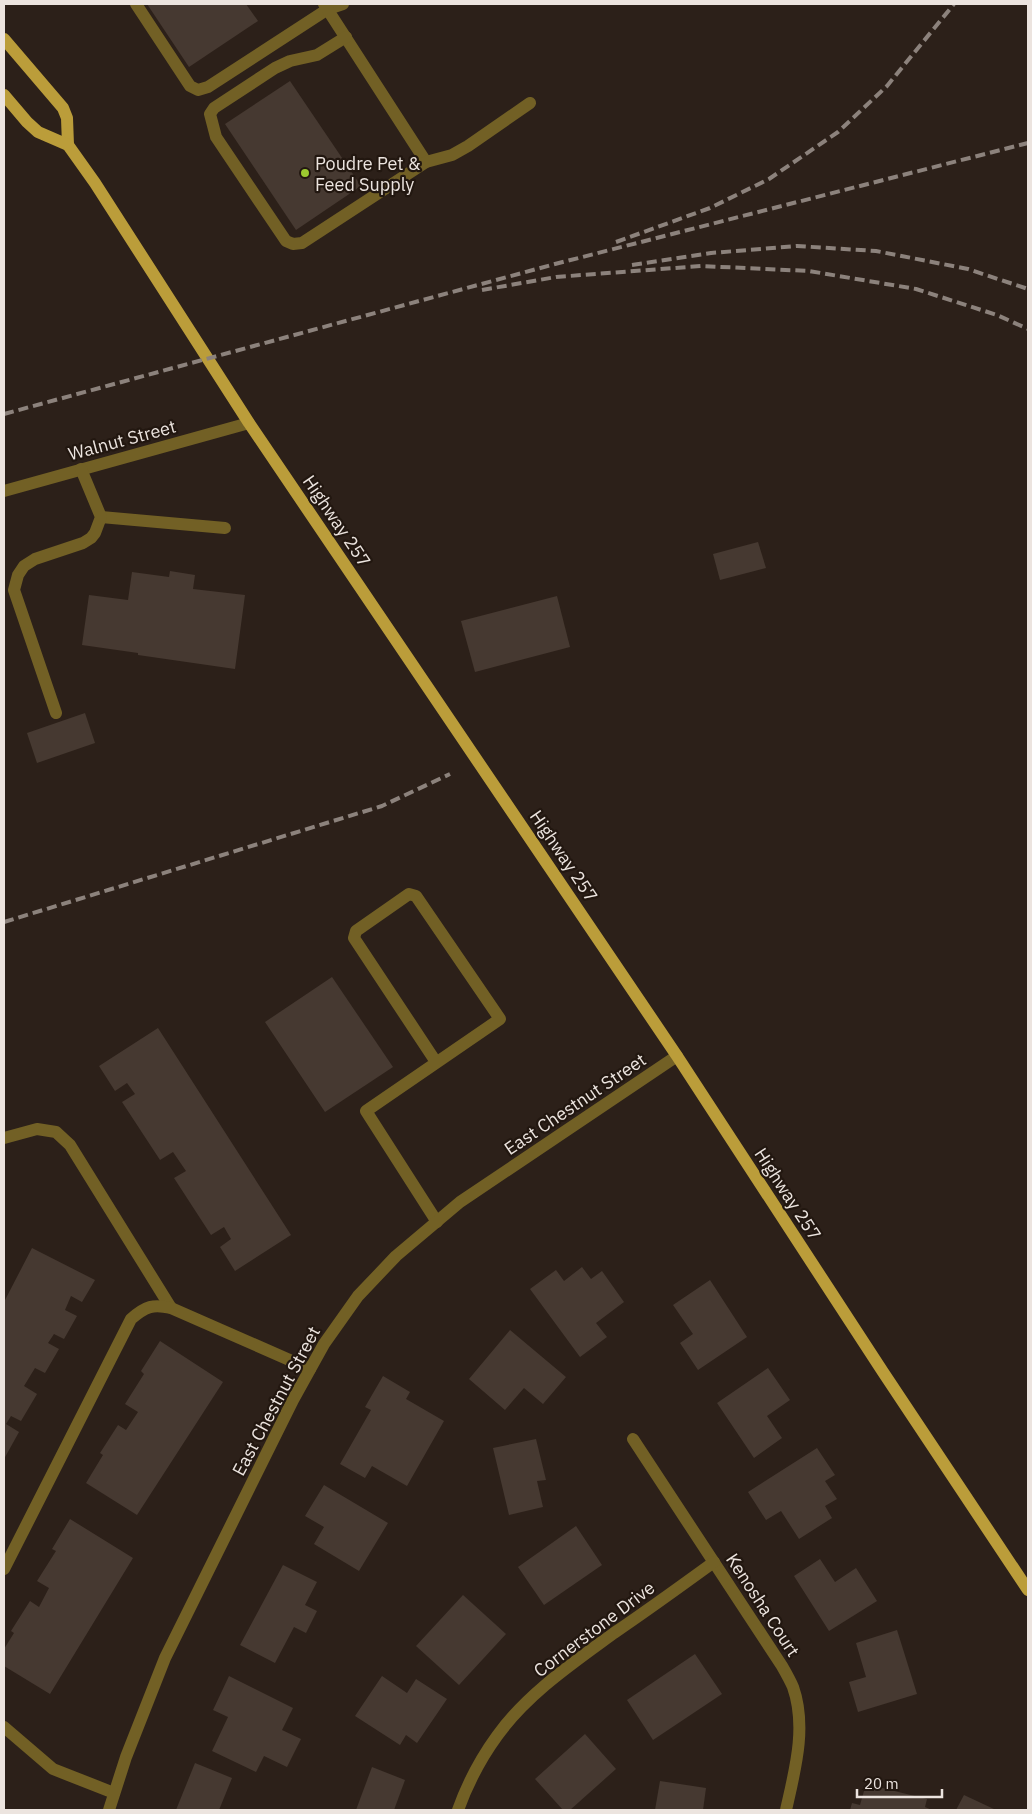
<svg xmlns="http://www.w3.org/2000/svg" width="1032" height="1814" font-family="'IBM Plex Sans',sans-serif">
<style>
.building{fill:#463931}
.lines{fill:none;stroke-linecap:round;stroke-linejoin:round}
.minor{stroke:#726025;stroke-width:12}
.major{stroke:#bb9d3a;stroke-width:12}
.rail{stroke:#8c827c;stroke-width:4;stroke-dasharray:10 5;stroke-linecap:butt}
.poi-dot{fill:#9dca30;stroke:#221710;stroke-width:2}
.labels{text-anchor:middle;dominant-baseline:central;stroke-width:4.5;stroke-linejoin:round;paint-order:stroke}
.poi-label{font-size:18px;fill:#ece4df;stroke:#221710;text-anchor:start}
.street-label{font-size:18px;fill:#ece4df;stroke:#221710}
</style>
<rect width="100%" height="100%" fill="#2c2019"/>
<!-- building -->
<g class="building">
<path d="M147,4H246L258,21L189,67Z"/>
<path d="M290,81L361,186L296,230L225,124Z"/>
<path d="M758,542L766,568L720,580L713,554Z"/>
<path d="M170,571L195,575L193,589L245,595L235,669L138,655V653L82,645L89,595L128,600L132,572L169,577Z"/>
<path d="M557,596L570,647L475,672L461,621Z"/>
<path d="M85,713L95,743L37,763L27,733Z"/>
<path d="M332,977L393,1067L325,1112L265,1022Z"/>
<path d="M158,1028L291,1235L235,1271L220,1247L231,1239L224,1227L211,1235L174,1178L186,1171L173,1152L160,1160L122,1102L135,1094L127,1083L115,1091L99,1066Z"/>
<path d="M32,1248L95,1280L82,1302L71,1296L65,1310L77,1316L64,1339L54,1334L48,1343L59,1349L45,1373L35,1368L24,1386L37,1394L21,1421L11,1416L6,1424L19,1432L4,1459V1302Z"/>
<path d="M582,1267L591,1279L602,1271L624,1302L596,1323L607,1337L580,1357L530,1289L556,1270L564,1281Z"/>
<path d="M710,1280L747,1337L698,1370L680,1343L693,1334L673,1305Z"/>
<path d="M510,1330L566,1377L543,1404L524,1388L505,1410L469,1379Z"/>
<path d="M160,1341L223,1382L137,1515L86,1483L103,1455L100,1453L118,1425L126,1430L138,1412L125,1404L144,1374L141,1371Z"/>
<path d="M768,1368L790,1400L767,1416L782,1438L754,1458L717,1403Z"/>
<path d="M383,1376L410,1392L406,1399L444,1421L407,1486L372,1466L365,1478L340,1464L371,1410L365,1407Z"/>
<path d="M536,1439L546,1480L537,1481L543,1507L509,1515L493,1448Z"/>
<path d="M817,1448L835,1475L825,1481L837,1499L825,1506L832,1518L799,1539L781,1511L766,1520L748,1492Z"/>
<path d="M324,1485L388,1523L359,1571L314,1544L324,1527L305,1516Z"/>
<path d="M70,1519L133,1558L50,1694L4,1666V1649L14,1633L11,1631L30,1601L39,1607L49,1588L37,1581L56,1551L52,1549Z"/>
<path d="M576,1526L602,1565L544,1605L518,1567Z"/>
<path d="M820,1559L835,1582L856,1568L877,1601L829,1631L794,1576Z"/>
<path d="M283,1565L317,1582L305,1605L317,1611L306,1633L294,1627L275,1663L240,1645Z"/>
<path d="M463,1595L506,1634L459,1685L416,1646Z"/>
<path d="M897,1630L917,1694L858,1712L849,1682L866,1677L856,1643Z"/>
<path d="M695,1654L722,1694L653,1740L627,1700Z"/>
<path d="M229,1676L293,1708L282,1730L301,1739L287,1767L264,1756L256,1772L212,1751L228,1717L213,1710Z"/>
<path d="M382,1676L407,1693L416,1679L447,1699L417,1743L406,1735L400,1745L355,1716Z"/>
<path d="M585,1734L616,1769L570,1810H563L535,1779Z"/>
<path d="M195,1763L232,1778L219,1810H176Z"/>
<path d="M372,1767L405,1780L394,1810H356Z"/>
<path d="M660,1781L706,1788L703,1810H655Z"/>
<path d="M866,1784L927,1799L925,1807L932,1810H850L852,1803L860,1805Z"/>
<path d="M964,1795L996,1810H956Z"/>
</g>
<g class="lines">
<!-- minor -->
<g class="minor">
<path d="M136,4L190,86L198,90L208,87L328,9L343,4"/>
<path d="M324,4L426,162"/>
<path d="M346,37L317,55L290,61L275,68L214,108L210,114L216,137L286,241L293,244L302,243L426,162L452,155L468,146L530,103"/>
<path d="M4,491L249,423"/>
<path d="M101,517L225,528"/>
<path d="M56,713L14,590L18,575L24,566L35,559L83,543L91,538L95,533L101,517L81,469"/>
<path d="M436,1062L354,938L356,931L409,894L416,896L500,1019L366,1111L437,1222"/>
<path d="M4,1138L37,1129L56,1132L70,1145L171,1308"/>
<path d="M633,1439L782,1666C786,1673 790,1680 793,1687C807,1727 795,1770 786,1810"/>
<path d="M4,1569L131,1319C146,1306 153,1304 171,1308L310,1369"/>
<path d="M4,1727L53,1769L114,1793"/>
<path d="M109,1810L126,1757L165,1658L293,1400L324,1344L358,1296L396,1256L460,1202L677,1056"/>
<path d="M458,1810C467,1785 481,1758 497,1736C527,1694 573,1663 614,1633C648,1610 681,1586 714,1562"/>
</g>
<!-- major -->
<g class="major">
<path d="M4,39L63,108L67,118L68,145"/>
<path d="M4,95L27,122L38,132L68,145L95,183L249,423L677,1056L883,1372L1028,1590"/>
</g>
<!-- rail -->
<g class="rail">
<path d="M616,242L710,208L769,179L838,132L887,86L954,4"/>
<path d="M632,265L711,253L797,246L876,251L968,269L1028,289"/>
<path d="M482,290L556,277L701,266L809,271L916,289L997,315L1028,329"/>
<path d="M4,414L555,264L1028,143"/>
<path d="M4,922L382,806L450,774"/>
</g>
</g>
<!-- markers -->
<circle class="poi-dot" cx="305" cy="173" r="5"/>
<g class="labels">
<!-- poi labels -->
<g class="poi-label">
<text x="315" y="163">Poudre Pet &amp;<tspan x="315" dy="21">Feed Supply</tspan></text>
</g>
<!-- street labels -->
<g class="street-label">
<text transform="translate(122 440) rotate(-15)">Walnut Street</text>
<text transform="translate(337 521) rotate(56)">Highway 257</text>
<text transform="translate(564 856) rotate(56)">Highway 257</text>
<text transform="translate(575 1104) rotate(-34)">East Chestnut Street</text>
<text transform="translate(788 1194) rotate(57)">Highway 257</text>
<text transform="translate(276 1401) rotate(-62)">East Chestnut Street</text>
<text transform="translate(763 1605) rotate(57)">Kenosha Court</text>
<text transform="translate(594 1629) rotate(-37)">Cornerstone Drive</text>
</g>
</g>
<!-- border -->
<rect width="1032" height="1814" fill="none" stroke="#ece4df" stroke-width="10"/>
<!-- scale -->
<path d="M857 1789v8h85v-8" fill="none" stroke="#ece4df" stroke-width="2.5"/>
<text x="864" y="1789" font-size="15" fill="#ece4df" stroke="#221710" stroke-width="4" paint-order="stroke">20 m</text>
</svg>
